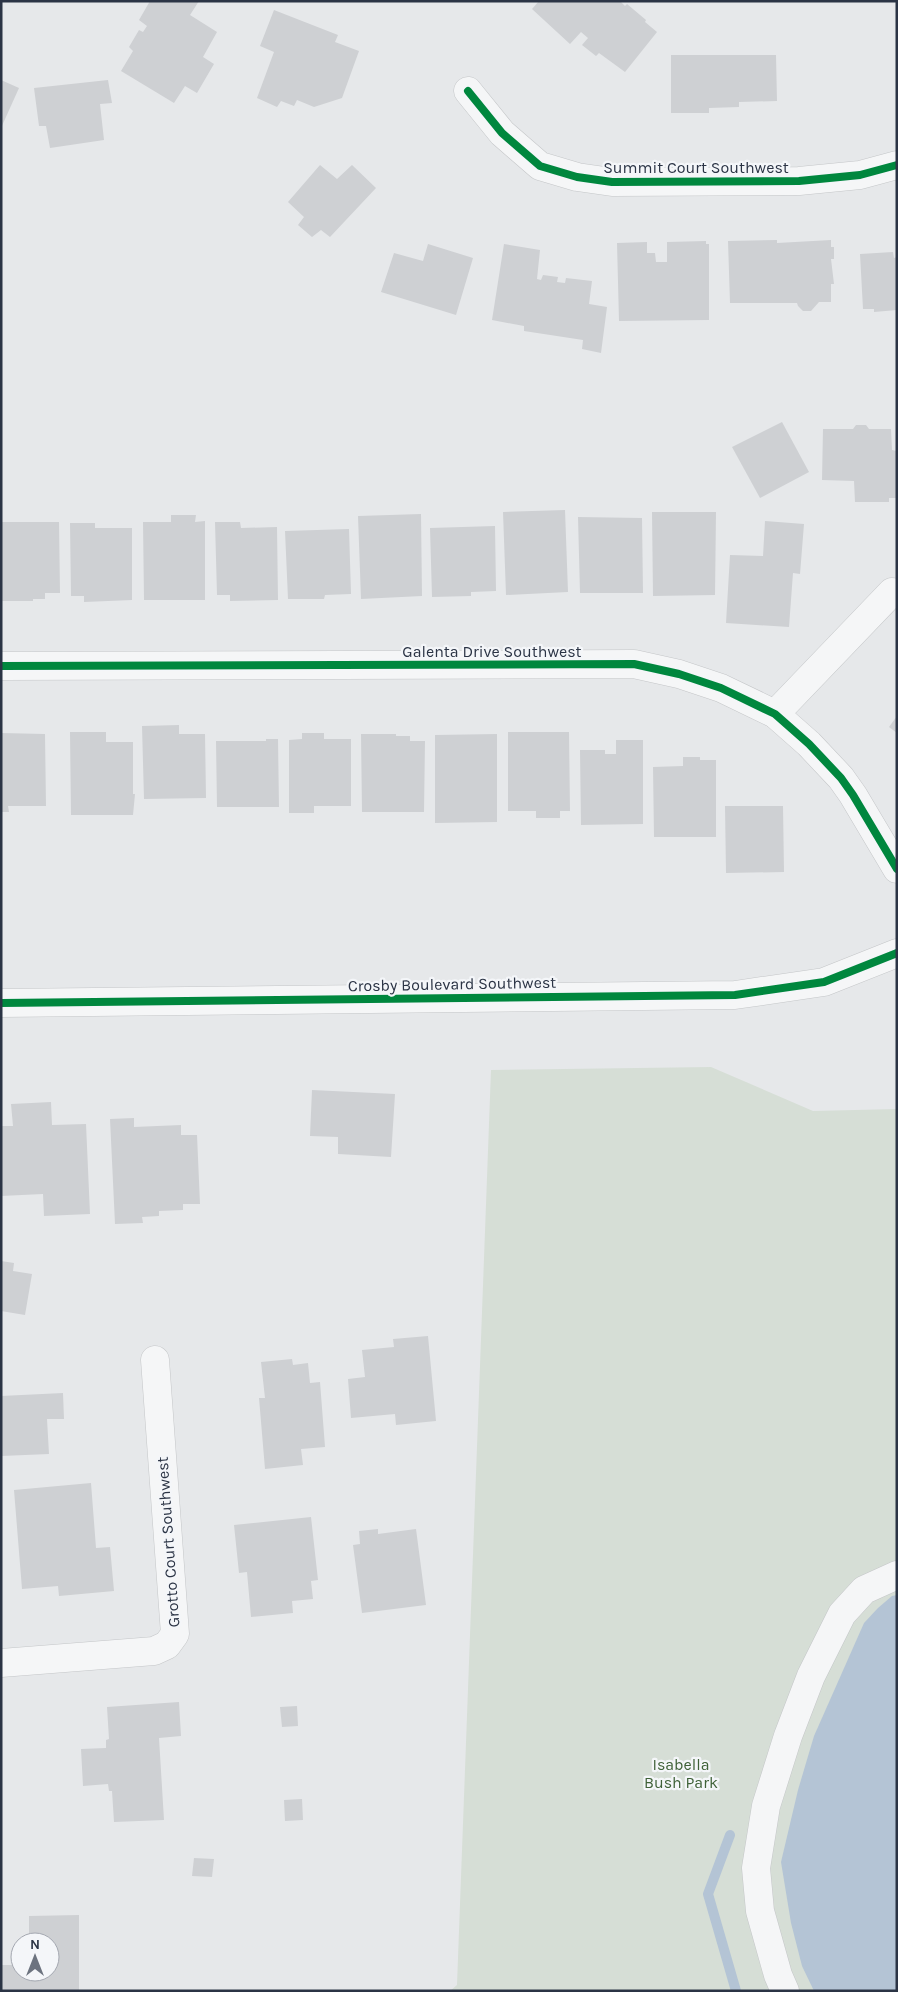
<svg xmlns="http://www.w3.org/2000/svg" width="898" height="1992" font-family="Karla,sans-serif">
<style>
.green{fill:#d6ded6}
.water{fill:#b4c4d5}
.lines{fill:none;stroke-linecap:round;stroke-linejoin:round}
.stream{stroke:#b4c4d5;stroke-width:10}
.building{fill:#ced0d3}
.minor-casing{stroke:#c4c6c8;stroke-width:29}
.minor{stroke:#f5f6f7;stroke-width:28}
.cycleway-casing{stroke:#f4f6f9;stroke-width:11}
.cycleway{stroke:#00873e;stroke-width:8}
.labels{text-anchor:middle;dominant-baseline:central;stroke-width:4.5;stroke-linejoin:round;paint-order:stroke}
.street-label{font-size:16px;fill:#2b3445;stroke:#f4f6f9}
.park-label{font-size:16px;fill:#3f6138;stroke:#f4f6f9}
</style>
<rect width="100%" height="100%" fill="#e6e8ea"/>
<!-- green -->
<path class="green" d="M711,1067L813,1111L897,1109V1991H450L457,1985L491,1070Z"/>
<!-- water -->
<path class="water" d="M897,1595V1991H814L802,1966L791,1923L781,1862L798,1790L814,1736L864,1623L878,1608L892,1596Z"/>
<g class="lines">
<!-- stream -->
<path class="stream" d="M730,1835L708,1894L736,1991"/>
</g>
<!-- building -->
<g class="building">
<path d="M150,1H199L190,15L217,32L203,57L214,64L197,93L185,86L174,103L121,71L133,51L129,47L139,30L143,32L147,26L139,20Z"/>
<path d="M539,1H620L625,6L627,4L646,20L645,22L657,32L625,72L599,53L596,56L582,45L588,38L581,32L570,44L532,9Z"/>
<path d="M274,10L338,35L335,42L359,51L342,98L314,107L297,100L294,106L281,101L277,107L257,98L274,52L260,46Z"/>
<path d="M671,55H776L777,101L739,102V107L709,108V113H671Z"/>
<path d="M1,80L19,88L1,128Z"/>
<path d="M108,80L112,103L100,104L104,140L50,148L46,126H39L34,88Z"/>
<path d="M320,165L337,179L352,165L376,188L330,237L321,230L312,237L298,225L304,217L288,202Z"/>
<path d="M777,240V243L831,240V247H834V259H831L834,284H831V302H819L811,311H803L798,306L797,303H730L728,241Z"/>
<path d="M706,241V244H709V320L619,321L617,243L647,242V253H655L656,262H667V242Z"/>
<path d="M428,244L473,258L456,315L381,292L394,253L423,261Z"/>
<path d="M504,244L540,250L537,279L541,280L543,275L558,277L557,282L565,283L566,278L592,281L589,304L607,307L601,353L582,349L583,340L524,331V326L492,320Z"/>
<path d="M893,252L894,258L897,257V310L874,312V309H863L860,254Z"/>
<path d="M782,422L809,472L760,498L732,447Z"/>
<path d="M856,425H866L869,429H891L892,450L897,451V498H889V502H855L854,481L822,480L823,429H853Z"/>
<path d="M565,510L568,592L506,595L503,512Z"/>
<path d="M652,512H716L715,595L653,596Z"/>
<path d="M421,514L422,596L361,599L358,516Z"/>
<path d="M171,515H196L195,522L205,521V600H144L143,522H171Z"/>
<path d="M578,517L642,518L643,593H580Z"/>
<path d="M765,521L804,524L800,574L793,573L789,627L726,623L730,555L763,556Z"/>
<path d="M1,522H59L60,593H45V599H33V601H1Z"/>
<path d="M215,522H240L241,528L277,527L278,600L230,601V595H217Z"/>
<path d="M70,523H95V528H132V600L84,602V596H71Z"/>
<path d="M495,526L496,591L471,592V596L432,597L430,528Z"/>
<path d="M349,529L351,594L325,595L324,599H288L285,531Z"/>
<path d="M897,716V733L889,727Z"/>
<path d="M179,725V734H205L206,798L144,799L142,726Z"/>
<path d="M70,732H106V742H133V794H135L133,815H71Z"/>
<path d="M508,732H569L570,811H560V818H536V811H508Z"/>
<path d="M1,733L45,734L46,806H8L9,812H1Z"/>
<path d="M302,733H324V739H351V806H314V813H289V740L302,739Z"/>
<path d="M361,734H396V736H410V741H425L424,812H362Z"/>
<path d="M497,734V822L435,823V735Z"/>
<path d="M266,739H278L279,807H217L216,741H266Z"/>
<path d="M616,740H643V824L581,825L580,750H605V754H616Z"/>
<path d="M683,757H700V760H716V837H654L653,767L683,766Z"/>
<path d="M725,806H783L784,872L726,873Z"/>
<path d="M312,1090L395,1094L391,1157L338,1154V1137L310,1136Z"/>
<path d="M51,1102L52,1125L86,1124L90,1214L44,1216L43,1194L1,1196V1126H13L11,1104Z"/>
<path d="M134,1118V1127L181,1125V1135H197L200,1204H183V1210L159,1211V1216L142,1217L143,1223L115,1224L110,1119Z"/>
<path d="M1,1261L14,1263L13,1271L32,1274L25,1315L1,1311Z"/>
<path d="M428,1336L436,1421L396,1425L395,1414L351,1418L348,1379L365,1377L362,1350L394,1347L393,1339Z"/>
<path d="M292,1359L293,1365L308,1363L310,1383L320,1382L325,1447L301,1449L303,1465L265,1469L259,1398H265L261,1362Z"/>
<path d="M63,1393L64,1419H47L49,1454L1,1456V1396Z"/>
<path d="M91,1483L96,1548L110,1547L114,1591L59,1596L58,1586L22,1589L14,1490Z"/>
<path d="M311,1517L318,1580L311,1581L313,1599L292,1601L293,1613L251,1617L247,1572L239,1573L234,1525Z"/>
<path d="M378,1529V1534L416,1529L426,1605L362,1613L353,1545L360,1544L359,1531Z"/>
<path d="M179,1702L181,1736L159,1738L164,1820L114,1822L112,1791H109L108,1784L83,1786L81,1749L106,1748V1740L109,1739L107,1707Z"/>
<path d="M297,1706L298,1726L282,1727L280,1707Z"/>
<path d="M302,1799L303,1820L285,1821L284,1800Z"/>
<path d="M194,1858L214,1859L212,1877L192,1876Z"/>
<path d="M79,1915V1991H1V1965H20V1972H50V1942H29V1916Z"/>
</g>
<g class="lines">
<defs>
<g id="minor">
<path d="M468,91L502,133L540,166L577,177L612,182L799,181L860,175L897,165"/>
<path d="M1,666L634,664L679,674L721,688L775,714L809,744L841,778L853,795L897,869"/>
<path d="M775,714L892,592"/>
<path d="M1,1003L735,995L824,982L897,953"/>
<path d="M1,1663L154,1651L167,1645L175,1634L155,1360"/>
<path d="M785,1991L778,1975L760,1911L756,1868L766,1806L788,1736L811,1676L842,1614L864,1590L897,1575"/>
</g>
</defs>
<!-- minor casing -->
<use href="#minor" class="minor-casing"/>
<!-- minor -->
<use href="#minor" class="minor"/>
<defs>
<g id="cycleway">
<path d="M468,91L502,133L540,166L577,177L612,182L799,181L860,175L897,165"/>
<path d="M1,666L634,664L679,674L721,688L775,714L809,744L841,778L853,795L897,869"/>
<path d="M1,1003L735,995L824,982L897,953"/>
</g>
</defs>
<!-- cycleway casing -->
<use href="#cycleway" class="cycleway-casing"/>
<!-- cycleway -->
<use href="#cycleway" class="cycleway"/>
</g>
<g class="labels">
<!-- street labels -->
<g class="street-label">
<text x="696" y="167">Summit Court Southwest</text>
<text x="492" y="651">Galenta Drive Southwest</text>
<text transform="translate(452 984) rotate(-1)">Crosby Boulevard Southwest</text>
<text transform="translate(168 1542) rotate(-94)">Grotto Court Southwest</text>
</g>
<!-- park labels -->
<g class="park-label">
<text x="681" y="1764">Isabella<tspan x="681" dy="18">Bush Park</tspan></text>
</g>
</g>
<!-- border -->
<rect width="898" height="1992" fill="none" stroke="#2b3445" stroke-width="5"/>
<!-- north arrow -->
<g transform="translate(35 1957)"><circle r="24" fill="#f4f6f9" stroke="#a4a8b1"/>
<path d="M0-4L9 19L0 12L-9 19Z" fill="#6c737f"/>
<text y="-8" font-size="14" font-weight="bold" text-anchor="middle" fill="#2b3445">N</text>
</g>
</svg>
